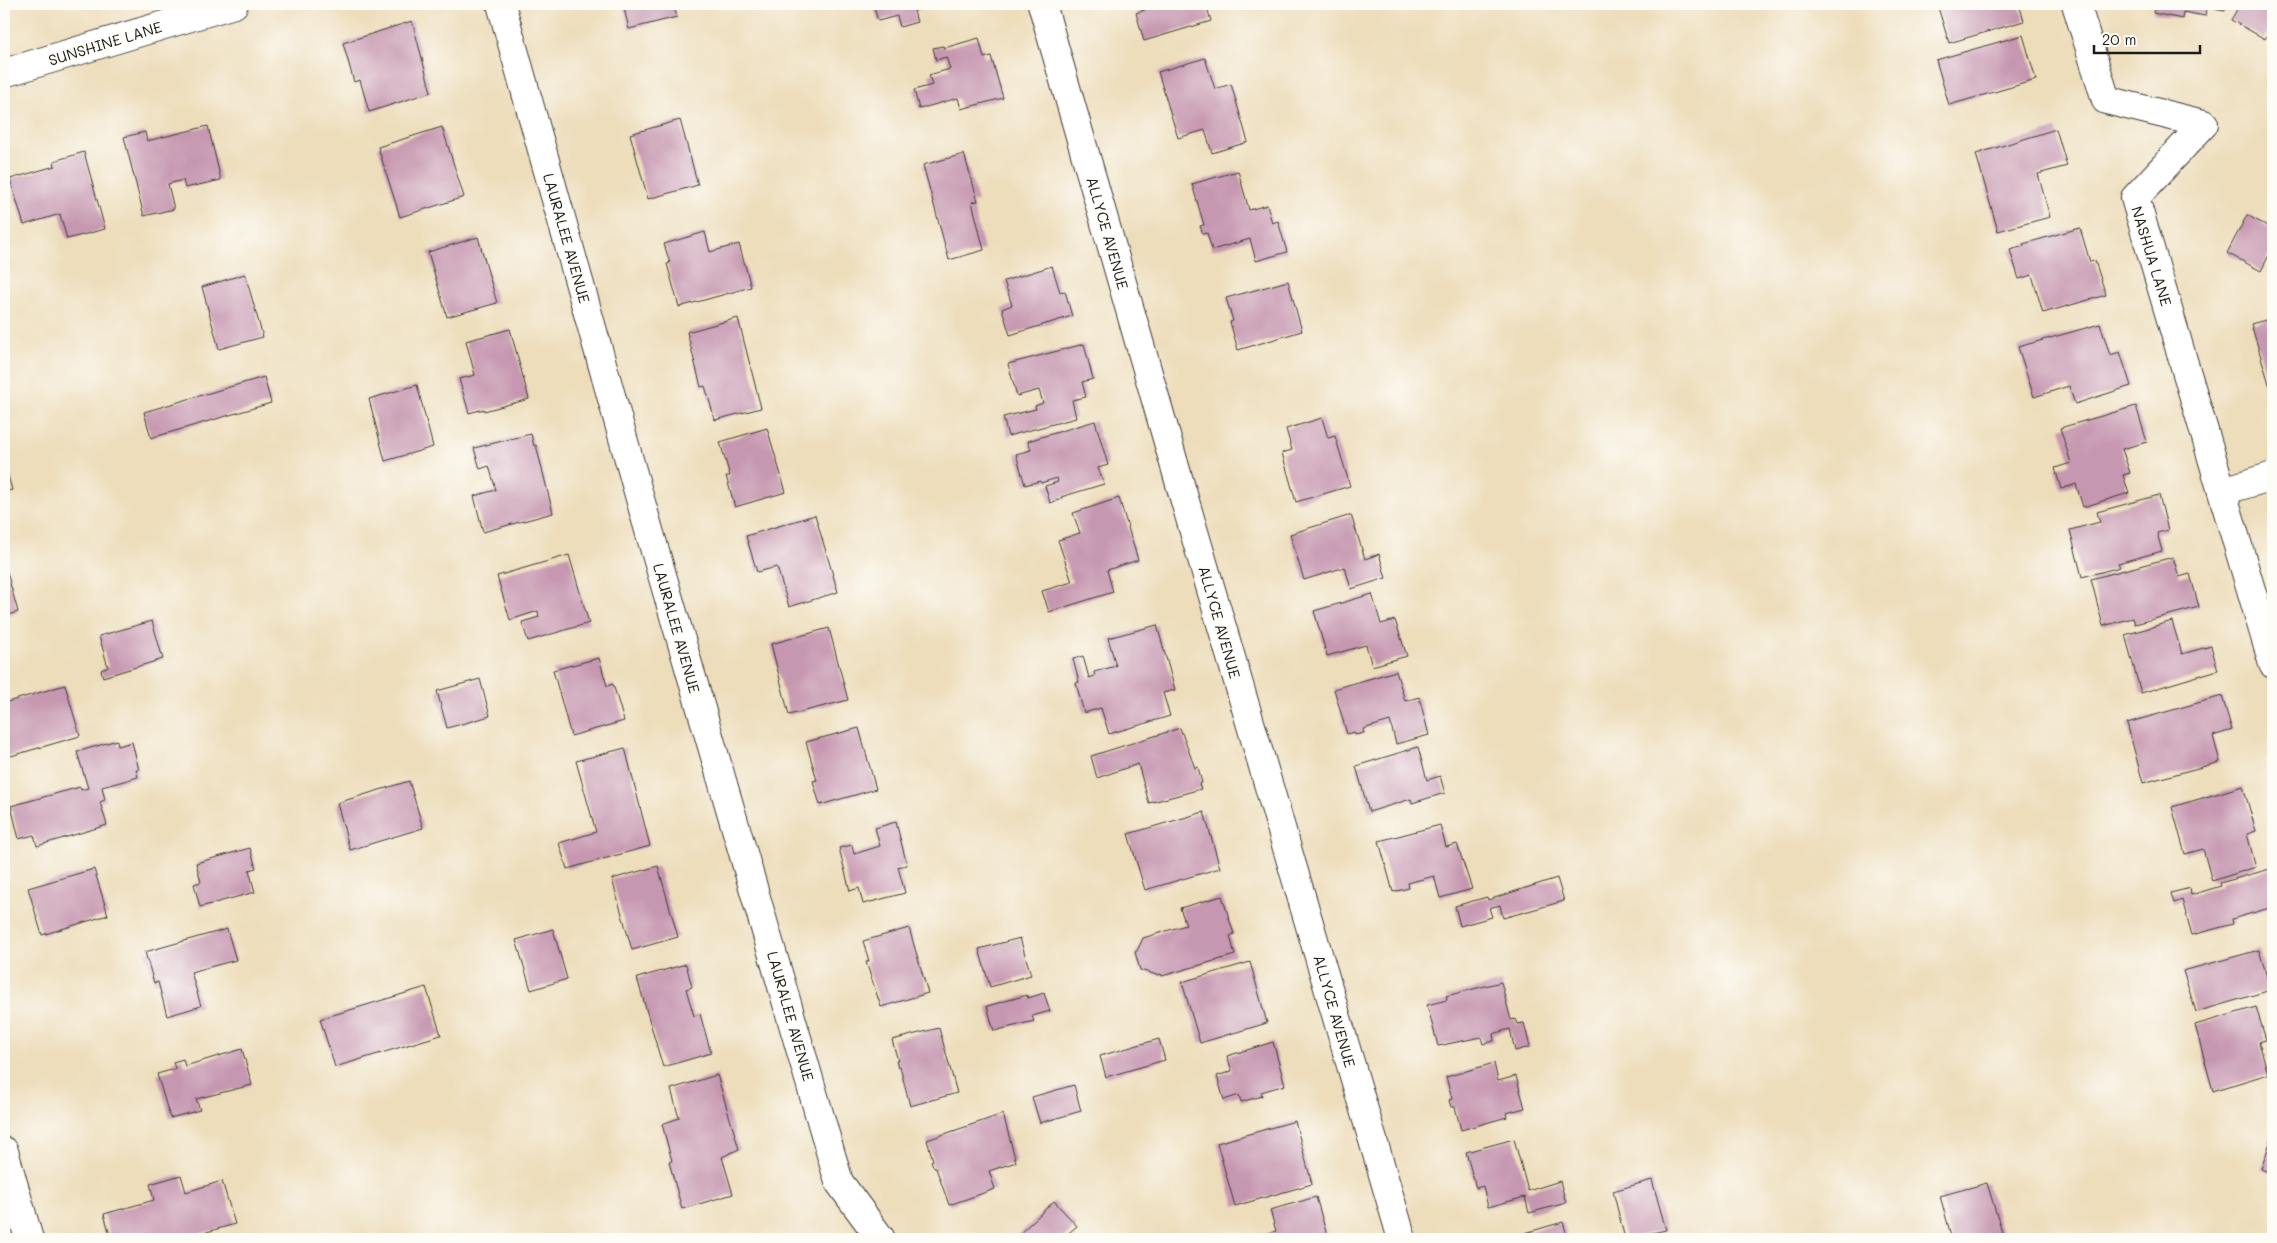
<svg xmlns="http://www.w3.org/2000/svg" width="2277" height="1243" font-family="Mali,sans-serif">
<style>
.building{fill:#c697b0}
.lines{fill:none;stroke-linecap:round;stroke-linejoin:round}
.minor-casing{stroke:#3b3934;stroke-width:30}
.minor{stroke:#fff;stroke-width:28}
.labels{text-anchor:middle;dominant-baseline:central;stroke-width:4;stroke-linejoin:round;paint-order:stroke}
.street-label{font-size:15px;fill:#1c1c1c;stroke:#fdfcf7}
</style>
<rect width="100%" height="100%" fill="#fdfcf7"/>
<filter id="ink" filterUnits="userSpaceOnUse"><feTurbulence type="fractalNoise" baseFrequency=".02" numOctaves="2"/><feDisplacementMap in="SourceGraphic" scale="10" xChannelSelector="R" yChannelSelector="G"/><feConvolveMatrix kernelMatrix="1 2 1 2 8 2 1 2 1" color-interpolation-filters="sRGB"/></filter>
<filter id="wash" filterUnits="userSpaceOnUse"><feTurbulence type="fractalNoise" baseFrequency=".0096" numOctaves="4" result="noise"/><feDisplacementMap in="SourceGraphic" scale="20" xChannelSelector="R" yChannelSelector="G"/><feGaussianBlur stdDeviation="1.12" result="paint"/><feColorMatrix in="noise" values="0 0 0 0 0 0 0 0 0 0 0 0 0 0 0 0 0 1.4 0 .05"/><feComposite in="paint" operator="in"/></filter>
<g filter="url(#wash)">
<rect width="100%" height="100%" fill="#edddbb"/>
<g id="blocks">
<!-- building -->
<g class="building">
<path d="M623,4H673L677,17L629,29Z"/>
<path d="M873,4H936L914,11L917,22L900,27L897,16L878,21Z"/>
<path d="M1143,4H1206L1211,21L1144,41L1136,13L1145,10Z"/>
<path d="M1937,4H2019L2024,21L1949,43Z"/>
<path d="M2146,4H2226L2225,10L2206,7L2205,16L2183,12L2182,19L2153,13L2155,6Z"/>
<path d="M2240,4H2273V24L2265,39L2231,20Z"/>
<path d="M412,21L431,92L369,112L360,80L354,82L343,43Z"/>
<path d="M2023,35L2036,80L1949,105L1936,60Z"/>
<path d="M979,38L984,58L991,56L1003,98L961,109L958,98L919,109L914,90L932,85L929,75L950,69L946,57L936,60L933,48L943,46L944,48Z"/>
<path d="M1205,58L1215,89L1231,84L1248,142L1212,153L1205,130L1178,138L1158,72Z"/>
<path d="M680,120L698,185L648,199L630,134Z"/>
<path d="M208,126L221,180L185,188L183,180L168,184L174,209L144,216L124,137L145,132L147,141Z"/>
<path d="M442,127L464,197L400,217L378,147Z"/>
<path d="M2056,129L2067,166L2038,174L2050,217L1998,231L1976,154Z"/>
<path d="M84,152L105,229L67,239L60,214L24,225L10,179L55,166L54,161Z"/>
<path d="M964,154L978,201L972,202L984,250L949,260L923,165Z"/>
<path d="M1238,171L1249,210L1267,205L1272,223L1278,221L1287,252L1256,261L1250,239L1212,250L1207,233L1203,234L1200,226L1204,225L1192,184Z"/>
<path d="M2247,215L2273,229V258L2269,255L2261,271L2227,253Z"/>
<path d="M2080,228L2090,262L2095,261L2106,295L2043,313L2032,275L2019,279L2010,250L2024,246L2023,244Z"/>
<path d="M705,232L710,252L739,244L751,287L679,307L667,264L670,263L664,244Z"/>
<path d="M478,237L497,303L447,317L428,252Z"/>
<path d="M1052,266L1060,292L1065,291L1072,316L1010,335L1002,309L1012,305L1004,281Z"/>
<path d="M245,274L263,337L219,349L202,287Z"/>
<path d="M1288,281L1302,331L1238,350L1230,322L1233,321L1226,298Z"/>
<path d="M738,318L761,408L715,420L705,386L701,387L687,332Z"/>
<path d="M2273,318V397L2251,324Z"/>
<path d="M2100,324L2110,355L2120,352L2131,386L2075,404L2069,386L2034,397L2018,347Z"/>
<path d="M510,329L529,399L484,411V409L469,413L459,379L475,375L466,341Z"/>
<path d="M1084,344L1093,379L1082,382L1086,397L1072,400L1076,418L1008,436L1003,417L1036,409L1035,406L1043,403L1039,390L1017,396L1008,364Z"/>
<path d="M264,377L271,403L151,438L144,412Z"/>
<path d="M417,385L433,447L385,461L369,399Z"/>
<path d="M2136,406L2147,442L2122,449L2130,473L2123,475L2129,493L2083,507L2076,484L2061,489L2055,468L2071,463L2060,428Z"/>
<path d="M1322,418L1328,438L1335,436L1350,486L1296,502L1282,453L1292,450L1286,429Z"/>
<path d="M1095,421L1108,465L1098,468L1104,484L1061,497L1062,499L1050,503L1045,486L1058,482L1057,478L1041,483L1040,481L1025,485L1016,454L1031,450L1028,441Z"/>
<path d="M767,428L786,492L735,507L726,476H730L720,442Z"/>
<path d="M531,434L534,446L536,445L553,513L483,532L474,496L496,490L489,466L480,469L474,448Z"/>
<path d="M4,461L12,490L4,492Z"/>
<path d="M2159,495L2168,530L2157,533L2162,551L2118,563L2120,567L2082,577L2070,530L2100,522L2097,512Z"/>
<path d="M1119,498L1138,560L1107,570L1113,592L1049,612L1042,591L1072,582L1058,540L1080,533L1073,513Z"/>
<path d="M815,515L838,592L789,607L777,567L757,572L746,536Z"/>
<path d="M1351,515L1365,559L1379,554L1386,578L1351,589L1345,567L1304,580L1290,534Z"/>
<path d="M569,555L589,623L528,641L522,622L539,617L538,611L510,620L497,576Z"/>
<path d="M2173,557L2179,577L2190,574L2199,607L2135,624L2133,618L2103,626L2091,579Z"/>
<path d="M7,572L18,612L5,616L8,633L4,634V573Z"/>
<path d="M1372,594L1381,624L1395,620L1407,656L1372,666L1366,645L1327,656L1314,611Z"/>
<path d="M152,621L163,659L103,677L101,670L108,667L99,636Z"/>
<path d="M2172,621L2182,654L2211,646L2218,670L2141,693L2125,635Z"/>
<path d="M1157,625L1175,690L1163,693L1170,716L1109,734L1101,708L1084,713L1076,683L1079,682L1073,659L1083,656L1089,678L1095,676L1094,672L1116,666L1108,638Z"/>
<path d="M829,628L848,700L789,715L771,644Z"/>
<path d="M599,658L607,686L613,684L624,721L571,736L553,670Z"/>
<path d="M1396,671L1405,701L1419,697L1429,735L1396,744L1390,721L1363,729L1364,733L1355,735L1354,732L1347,734L1334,689Z"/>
<path d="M480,679L490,716L447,728L437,691Z"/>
<path d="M65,685L80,736L4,758V703Z"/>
<path d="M2222,696L2232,730L2213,736L2220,762L2143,783L2127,723Z"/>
<path d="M859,728L876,789L820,805L813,781L817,780L806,742Z"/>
<path d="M1180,728L1195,768L1198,767L1202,783L1199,784L1201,789L1149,803L1138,764L1097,778L1091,756Z"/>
<path d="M117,740L118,746L132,742L139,770H136L138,777L102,787L105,800L100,802L107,825L37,846L34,835L19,839L11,806L80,787L81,790L88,788L77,752Z"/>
<path d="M1418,747L1427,780L1440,776L1445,793L1412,803L1411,799L1369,812L1356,766Z"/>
<path d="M625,748L650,846L567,869L559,843L596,832L576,761Z"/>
<path d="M409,781L423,828L350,850L337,803Z"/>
<path d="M2243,786L2256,831L2247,834L2256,867L2212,881L2203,849L2185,854L2172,807Z"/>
<path d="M1204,812L1220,868L1145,890L1128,834Z"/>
<path d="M896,822L907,865L898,867L905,893L863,904L859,888L850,891L839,848L852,845L854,854L880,846L875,828Z"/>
<path d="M1440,825L1446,847L1457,844L1472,889L1440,898L1434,876L1408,883L1409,888L1393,892L1379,841Z"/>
<path d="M250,848L256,868L249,870L255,892L200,907L194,884L201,882L196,863Z"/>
<path d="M658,866L678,937L632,950L612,879Z"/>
<path d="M94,869L108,915L42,935L28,888Z"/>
<path d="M2270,869L2273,882V907L2232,919L2233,924L2192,935L2182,900L2174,903L2171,893L2190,888L2191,895L2221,886L2220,883Z"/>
<path d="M1557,878L1564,901L1503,918L1500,905L1489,908L1492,917L1460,926L1455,906L1487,897L1488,900Z"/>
<path d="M1222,896L1234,934L1230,936L1235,955L1162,976L1161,974L1157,975L1140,970L1135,952L1137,951L1143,938L1186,925L1180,908Z"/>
<path d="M909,928L928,993L881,1007L866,962L869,961L863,941Z"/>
<path d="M227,929L236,960L191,972L201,1006L167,1016L158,982L154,983L145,952Z"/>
<path d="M553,929L567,979L531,990L516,940Z"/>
<path d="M1020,938L1031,975L990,987L979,949Z"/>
<path d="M2259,950L2271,990L2196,1012L2183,971Z"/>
<path d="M1250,962L1267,1023L1200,1043L1182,982Z"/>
<path d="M686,964L692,987L686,989L694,1016L700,1014L711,1053L663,1067L637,978Z"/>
<path d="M1501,982L1511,1020L1515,1019L1517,1024L1524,1023L1530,1047L1515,1051L1510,1029L1493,1034L1494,1041L1483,1044L1481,1037L1438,1046L1427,1005L1447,1000L1446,996Z"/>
<path d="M426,987L441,1035L335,1067L320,1019Z"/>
<path d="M1044,993L1050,1011L1032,1016L1034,1021L994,1031L987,1006L1027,995L1028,998Z"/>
<path d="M2256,1007L2266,1040L2259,1042L2268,1074L2213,1091L2195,1025Z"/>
<path d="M939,1028L957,1093L910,1106L900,1067L898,1068L896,1061H898L892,1040Z"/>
<path d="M1159,1039L1165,1060L1106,1077L1100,1056Z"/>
<path d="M1273,1042L1285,1085L1261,1092L1262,1096L1241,1102L1239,1095L1224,1100L1217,1076L1232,1071L1227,1056Z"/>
<path d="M242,1049L252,1085L196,1099L200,1110L170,1118L157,1074L175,1069L173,1062L183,1059L185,1066Z"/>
<path d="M1494,1063L1498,1081L1516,1076L1525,1108L1506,1113L1507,1117L1461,1130L1455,1107H1451L1449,1100L1452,1099L1446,1077Z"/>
<path d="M717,1075L739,1149L722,1157L733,1194L682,1209L669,1162L672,1161L662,1124L679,1118L671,1089Z"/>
<path d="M1074,1085L1081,1111L1040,1123L1032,1097Z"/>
<path d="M1003,1114L1016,1162L989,1171L995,1189L949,1205L936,1168H934L931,1161L933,1160L927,1140Z"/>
<path d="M1295,1121L1312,1184L1235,1206L1217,1143Z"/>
<path d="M2273,1134V1174L2261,1169Z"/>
<path d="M1514,1139L1528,1191L1560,1181L1566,1203L1529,1213L1525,1197L1488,1207L1483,1186L1476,1188L1466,1152Z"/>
<path d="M181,1175L186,1192L222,1181L235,1224L182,1239H111L104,1214L154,1200L150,1184Z"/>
<path d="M1652,1180L1666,1230L1625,1239L1613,1191Z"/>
<path d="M1987,1183L2004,1239H1952L1940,1196Z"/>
<path d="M1316,1197L1328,1239H1249L1276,1231L1270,1210Z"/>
<path d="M1054,1201L1077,1226L1064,1237L1066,1239H1014Z"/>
<path d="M1563,1222L1568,1239H1504Z"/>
</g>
</g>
</g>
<g filter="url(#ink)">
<use href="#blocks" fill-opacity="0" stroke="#3b3934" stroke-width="1"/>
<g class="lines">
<defs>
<g id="minor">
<path d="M501,4L646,520L839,1182L881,1239"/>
<path d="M1042,4L1182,491L1402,1239"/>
<path d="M2076,4L2106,100L2204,124L2135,198L2273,664"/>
<path d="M4,73L234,4"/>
<path d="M2223,491L2273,476"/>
<path d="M4,1151L29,1239"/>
</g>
</defs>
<!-- minor casing -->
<use href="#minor" class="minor-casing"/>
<!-- minor -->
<use href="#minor" class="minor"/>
</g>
</g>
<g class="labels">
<!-- street labels -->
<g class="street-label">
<text transform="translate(105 43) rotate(-17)">SUNSHINE LANE</text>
<text transform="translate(1108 233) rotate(74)">ALLYCE AVENUE</text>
<text transform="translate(567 238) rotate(74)">LAURALEE AVENUE</text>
<text transform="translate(2152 256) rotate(73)">NASHUA LANE</text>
<text transform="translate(1220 622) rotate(74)">ALLYCE AVENUE</text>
<text transform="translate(677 628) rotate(74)">LAURALEE AVENUE</text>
<text transform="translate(1335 1011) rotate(74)">ALLYCE AVENUE</text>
<text transform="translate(791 1016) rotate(74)">LAURALEE AVENUE</text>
</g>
</g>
<!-- margin -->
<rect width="2277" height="1243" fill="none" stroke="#fdfcf7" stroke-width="20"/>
<!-- scale -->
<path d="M2094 45v8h106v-8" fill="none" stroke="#1c1c1c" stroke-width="2.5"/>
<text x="2102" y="45" font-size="15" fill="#1c1c1c" stroke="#fdfcf7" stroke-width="4" paint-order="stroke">20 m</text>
</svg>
